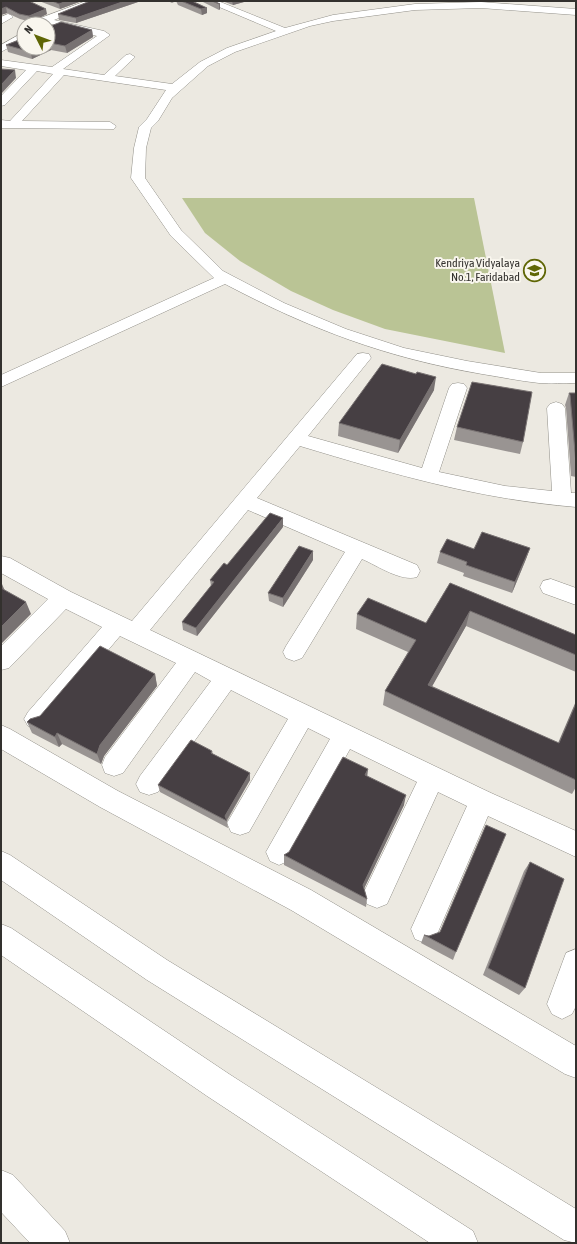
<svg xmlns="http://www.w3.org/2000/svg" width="577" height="1244" font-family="'Asap Condensed',sans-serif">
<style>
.green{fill:#bac495}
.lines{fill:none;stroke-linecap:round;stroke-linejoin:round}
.minor-casing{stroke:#929089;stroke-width:1}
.minor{fill:#fff;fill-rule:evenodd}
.wall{fill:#999492}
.shaded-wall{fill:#787272}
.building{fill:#463f43;stroke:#787272}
.labels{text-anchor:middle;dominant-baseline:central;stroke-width:4;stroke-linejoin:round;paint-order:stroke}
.far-poi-label{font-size:12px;fill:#33312e;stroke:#f9f6ee;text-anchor:end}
</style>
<rect width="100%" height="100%" fill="#ece9e1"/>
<!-- green -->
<path class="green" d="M182,198H474L505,353L385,329L333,310L291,291L240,261L205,233Z"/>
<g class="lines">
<defs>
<g id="minor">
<path d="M86,1H100L54,20L104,31L110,35L63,69L104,75L126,55L130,54L135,57L115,76L172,84L200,62L227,48L276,31L205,1H218L285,28L333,15L415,4L481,2L576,9V15L481,8L415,10L333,21L310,26L235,52L208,66L172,98L158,121L151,128L146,148L145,178L181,230L223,271L284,303L346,329L404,348L467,361L541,373H576V383C564,383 551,384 539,383C520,381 501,377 482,374C387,358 310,329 225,284L1,387V375L214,278L171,236L131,178L134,148L139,127L147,119L166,90L64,75L22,121L110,122L116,126L114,129L1,128V120L10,121L53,74L37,71L5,105L1,106V96L26,70L1,66V60L52,67L97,36L47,23L29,24L30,22Z"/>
<path d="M8,14L11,15L13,17L1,24V17Z"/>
<path d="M24,32V39L1,52V45Z"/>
<path d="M363,353L369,354L371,358L308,436L422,468L449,388L452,384L458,383L464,384L467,388L439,472L505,486L552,491L547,408L550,404L556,402L562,404L565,408L571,493H576V507C478,499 393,474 300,446L257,498L417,565L420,571L417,577C401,582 378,566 362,559L302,658L294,661L286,658L283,652L286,646L345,552L248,510L150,630L491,793L576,831V857L488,816L435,939L425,943L415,939L411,929L467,806L438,792L387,904L377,908L367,904L363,894L417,782L350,749L288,861L279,865L270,861L266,852L330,739L308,728L249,832L240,835L231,832L227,823L288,719L231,690L158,792L149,795L140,792L136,784L140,776L211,681L195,672L123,773L114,776L105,773L102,765L105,757L176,663L120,636L44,726L36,729L28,726L24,719L28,712L102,627L66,609L9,668L1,670V646L48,599L1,573V556L10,558L71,592L132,621L357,354Z"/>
<path d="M551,579L576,588V605L543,593L540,587L543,581Z"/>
<path d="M1,725L10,729L118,791L311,890L576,1046V1078L565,1074L291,910L100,807L1,749Z"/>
<path d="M1,851L10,855L167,960L576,1209V1243L564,1240L147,980L1,880Z"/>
<path d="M1,924L11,928L229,1074L473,1231L478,1243H430L207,1096L1,955Z"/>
<path d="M576,949V1006L572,1014L562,1019L552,1014L547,1004L566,953Z"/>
<path d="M1,1170L13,1175L65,1231L70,1243H30L1,1212Z"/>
</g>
</defs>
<!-- minor casing -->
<use href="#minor" class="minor-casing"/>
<!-- minor -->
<use href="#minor" class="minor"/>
</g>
<!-- wall -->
<g class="wall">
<path d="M1,1L47,14L31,22L20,19L7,13L1,15Z"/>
<path d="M39,1H82L60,9Z"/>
<path d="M90,1H141L76,23L59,20L58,14Z"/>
<path d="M168,1H192L207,13L202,15L178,5L176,1L172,3Z"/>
<path d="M201,1H214L220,4V9L219,10Z"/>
<path d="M222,1H244V2L233,5Z"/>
<path d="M48,27L92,30L93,37L67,53L51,50L32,59L8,52L6,45Z"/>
<path d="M416,374L434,390L398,453L338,436L339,423Z"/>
<path d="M569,393H576V477L571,476L566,408L565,405Z"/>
<path d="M457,427L523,442L520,454L454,440Z"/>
<path d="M283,527L197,636L183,630L182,622L211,586L210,580L227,565Z"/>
<path d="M530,548L526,559L512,593L463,576L464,573L437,563L440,552L474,549Z"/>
<path d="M313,560L283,607L269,601L268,593Z"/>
<path d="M450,583L576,635V672L466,626L432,686L558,743L576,701V787L572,794L383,705L385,691L408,652L356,629L357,614L426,623Z"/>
<path d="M155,674L157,686L104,756L101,764L62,744L59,747L32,733L27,722L40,716Z"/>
<path d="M212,751L213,754L250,773V780L227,821L228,828L160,792L158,785Z"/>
<path d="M367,776L404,805L364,888L367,899L366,907L284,865V855L289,852Z"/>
<path d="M530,862L525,988L519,995L483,975L524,871Z"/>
<path d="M424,935L456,952L453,960L421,943Z"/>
</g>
<!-- shaded-wall -->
<g class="shaded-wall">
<path d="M67,1H82L60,9L59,4Z"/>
<path d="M125,1H141L76,23V18Z"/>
<path d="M232,1H244V2L233,5Z"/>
<path d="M219,4H220V9L219,10Z"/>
<path d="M6,7L7,13L1,15V9Z"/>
<path d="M207,8V13L202,15L201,9Z"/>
<path d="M46,9L47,14L31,22L29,16Z"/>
<path d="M92,30L93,37L67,53L65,46Z"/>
<path d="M48,43H50L51,50L32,59L31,52L38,48H48Z"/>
<path d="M15,70L16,78L1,94V85Z"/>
<path d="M436,377L434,390L398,453L400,440Z"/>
<path d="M283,518V527L197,636L196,628Z"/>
<path d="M530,548L526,559L512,593L515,582Z"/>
<path d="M313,551V560L283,607V598Z"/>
<path d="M2,584L7,596L1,592V585Z"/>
<path d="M26,602L31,614L1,644V627Z"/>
<path d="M470,611L466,626L425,699L428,685Z"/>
<path d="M155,674L157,686L104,756L101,764L97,754L100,745Z"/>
<path d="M57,733L62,744L59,747L55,737Z"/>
<path d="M368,769L367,779L365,775Z"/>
<path d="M250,773V780L226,821L225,816Z"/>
<path d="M406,795L404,805L362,893L363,885Z"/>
</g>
<!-- building -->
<g class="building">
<path d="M1,1H29L46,9L29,16L19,14L6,7L1,9Z"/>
<path d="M52,1H67L59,4Z"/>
<path d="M90,1H125L76,18L58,14Z"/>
<path d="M181,1H192L207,8L201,9Z"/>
<path d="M212,1H214L220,4H219Z"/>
<path d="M61,22L92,30L65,46L50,43H48V27Z"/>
<path d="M24,38V48H38L31,52L6,45Z"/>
<path d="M1,69L15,70L1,85Z"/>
<path d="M382,364L416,374L417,372L436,377L400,440L339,423Z"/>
<path d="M472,382L532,392L523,442L457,427Z"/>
<path d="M569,393H576V464L570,395Z"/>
<path d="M270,513L283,518L196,628L182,622L214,582L210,580L224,563L227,565Z"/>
<path d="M482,532L530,548L515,582L466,565L467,562L440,552L447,539L474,549Z"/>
<path d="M299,546L313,551L283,598L268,593Z"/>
<path d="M450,583L576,635V655L470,611L428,685L559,743L576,703V780L385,691L416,640L357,614L368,598L426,623Z"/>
<path d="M1,588L26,602L1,627Z"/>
<path d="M100,646L155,674L100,745L97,754L57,733L55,737L27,722L30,719L40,716Z"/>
<path d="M191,740L212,751L211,753L250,773L225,816L227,821L158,785Z"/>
<path d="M343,757L368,769L365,775L406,795L363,885L367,899L284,855L289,852Z"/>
<path d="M486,825L506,834L456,952L424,935L429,936L440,932Z"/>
<path d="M530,862L564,879L525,988L488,968Z"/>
</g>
<!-- icons -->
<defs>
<symbol id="school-ring" viewBox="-11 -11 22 22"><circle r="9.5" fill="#f9f6ee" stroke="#5f6605" stroke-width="1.5"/><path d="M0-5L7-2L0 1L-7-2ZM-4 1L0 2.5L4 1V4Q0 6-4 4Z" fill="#5f6605"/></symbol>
</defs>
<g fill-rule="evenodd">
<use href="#school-ring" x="522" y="258" width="25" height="25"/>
</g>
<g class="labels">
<!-- far-poi labels -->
<g class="far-poi-label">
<text x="520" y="263">Kendriya Vidyalaya<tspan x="520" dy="14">No.1, Faridabad</tspan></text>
</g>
</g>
<!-- border -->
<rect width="577" height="1244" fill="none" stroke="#33312e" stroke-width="4"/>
<!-- north arrow -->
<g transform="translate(36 36) rotate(312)"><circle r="19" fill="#f9f6ee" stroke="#aaa7a1"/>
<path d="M0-3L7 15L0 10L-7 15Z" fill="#5f6605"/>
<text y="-6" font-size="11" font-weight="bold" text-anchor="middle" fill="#33312e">N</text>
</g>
</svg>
